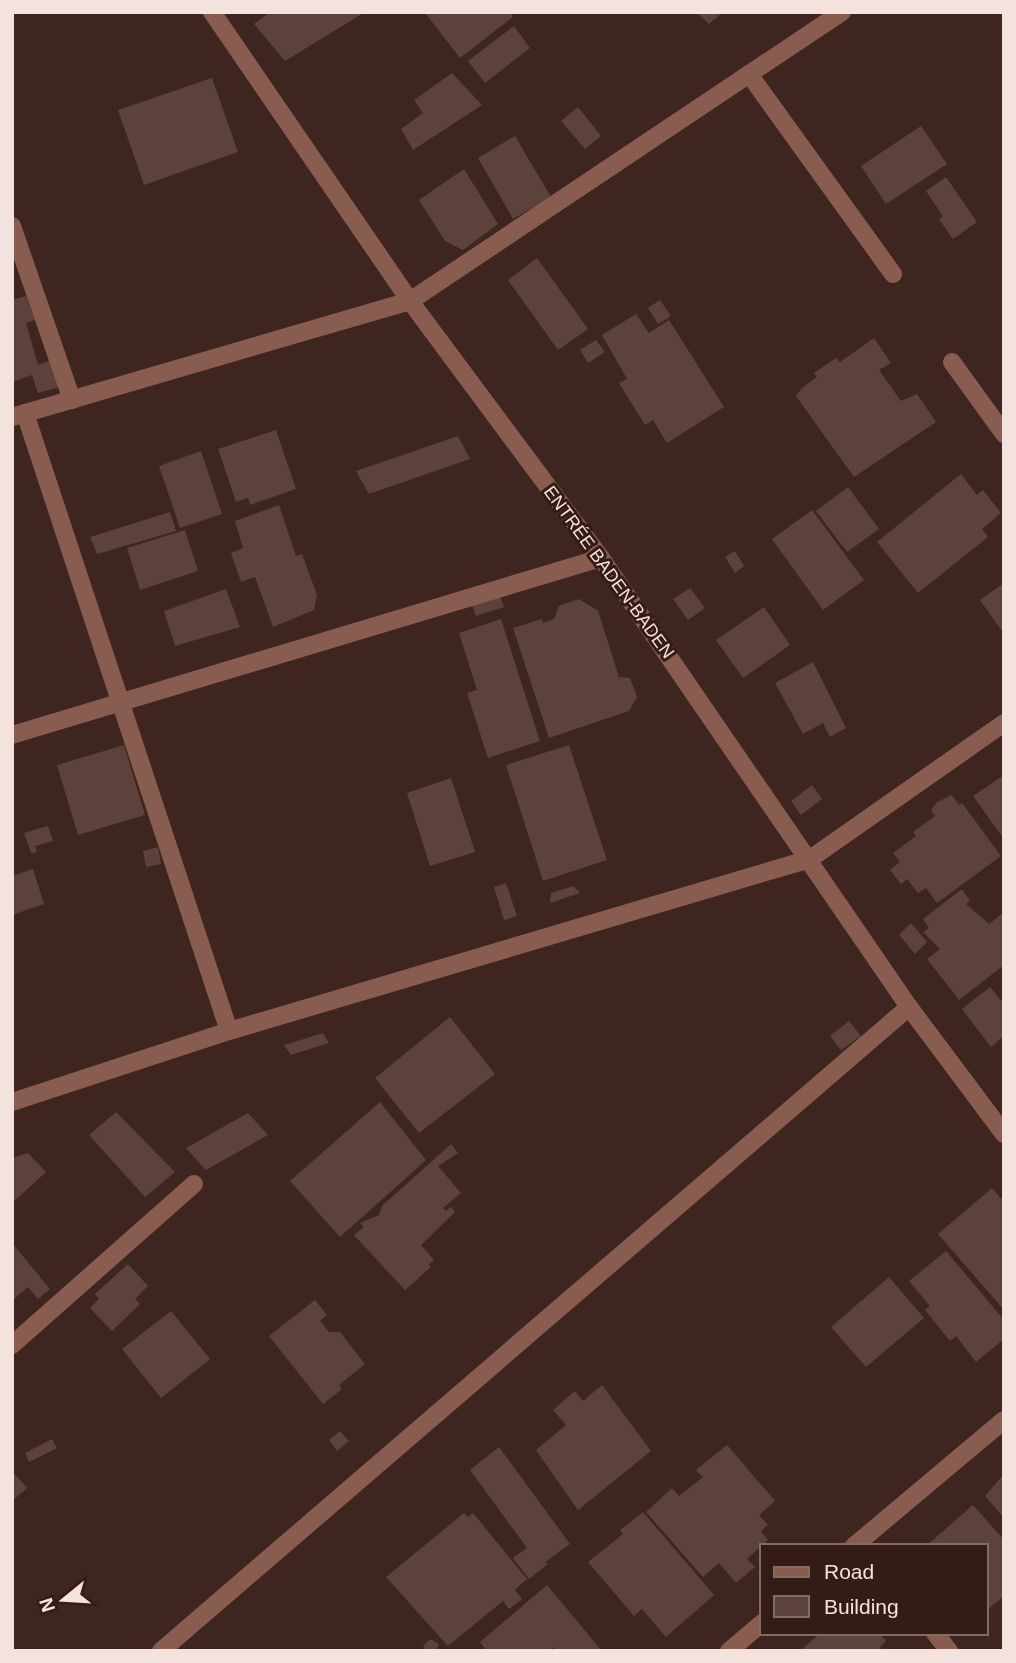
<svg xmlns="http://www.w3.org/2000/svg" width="1016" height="1663" font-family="Helvetica,sans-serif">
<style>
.building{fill:#5d423b}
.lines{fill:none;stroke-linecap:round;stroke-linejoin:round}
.minor{stroke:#895c50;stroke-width:18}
.labels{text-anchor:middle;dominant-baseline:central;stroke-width:6;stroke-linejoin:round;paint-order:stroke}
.street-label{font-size:18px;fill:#f4e2de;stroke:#341c15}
</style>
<rect width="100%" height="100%" fill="#3e251f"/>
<!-- building -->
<g class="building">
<path d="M270,12H365L285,61L254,24Z"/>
<path d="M429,12H510L513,17L460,58L426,14Z"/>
<path d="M696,12H723L709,24Z"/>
<path d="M514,26L530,48L485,83L468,61Z"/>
<path d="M452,73L482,105L413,150L401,129L423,113L414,100Z"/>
<path d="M212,78L238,152L144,185L118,110Z"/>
<path d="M578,107L601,136L585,149L561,121Z"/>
<path d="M921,126L947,164L886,204L861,166Z"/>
<path d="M515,136L551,197L513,219L478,158Z"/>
<path d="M464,169L498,224L463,250L445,241L419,200Z"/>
<path d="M946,177L977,222L953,239L939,219L943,216L926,191Z"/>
<path d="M537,258L588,329L558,350L508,280Z"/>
<path d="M26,296L35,320L26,323L38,365L52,360L60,387L38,393L32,375L12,382V300Z"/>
<path d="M660,300L671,316L658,324L648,308Z"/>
<path d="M636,314L649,333L669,320L724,407L667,443L653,420L645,425L619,383L627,379L602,335Z"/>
<path d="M874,338L891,363L879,370L901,401L917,394L936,422L854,477L796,396L802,388L817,377L814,373L836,358L840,362Z"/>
<path d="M596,340L605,352L588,363L580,350Z"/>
<path d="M276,430L296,489L250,505L248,498L236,502L218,449Z"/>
<path d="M458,436L470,459L369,494L356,471Z"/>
<path d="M201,451L222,514L180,528L159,466Z"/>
<path d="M961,474L977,495L983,490L1001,513L982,529L988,537L918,593L877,542Z"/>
<path d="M848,487L879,529L847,552L816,511Z"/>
<path d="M279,505L296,556L302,554L317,595L314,610L273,627L255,577L241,582L231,553L243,548L235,521Z"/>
<path d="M812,510L864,580L823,610L772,539Z"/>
<path d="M170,512L176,531L97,554L90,537Z"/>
<path d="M185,530L198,571L140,590L127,548Z"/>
<path d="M735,551L744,566L735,573L725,557Z"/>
<path d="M1004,583V634L980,600Z"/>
<path d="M690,588L705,608L688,620L673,599Z"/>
<path d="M226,589L240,627L175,646L164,611Z"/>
<path d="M499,593L504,607L476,616L471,602Z"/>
<path d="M579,599L598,611L619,677L630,678L637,697L629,711L549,738L513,628L542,619L543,623L554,619L559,606Z"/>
<path d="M764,607L790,645L743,678L716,640Z"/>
<path d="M501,619L540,741L488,758L467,693L477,690L459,633Z"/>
<path d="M813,662L846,728L830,737L823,723L803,734L775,683Z"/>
<path d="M124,745L145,815L78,835L57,765Z"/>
<path d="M569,745L607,860L543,881L506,765Z"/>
<path d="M1004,775V839L973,796Z"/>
<path d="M451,778L475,852L430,866L407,793Z"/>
<path d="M812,785L822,799L801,815L791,801Z"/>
<path d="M952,795L959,805L962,803L1001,856L937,903L926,888L918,893L907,879L901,884L890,870L900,862L893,853L916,836L913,832L935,816L931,810L937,802Z"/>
<path d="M48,826L53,841L35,846L37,852L31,853L24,833Z"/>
<path d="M158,847L161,864L146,867L143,851Z"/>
<path d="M33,869L44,904L12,915V876Z"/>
<path d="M506,883L517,916L504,920L494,887Z"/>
<path d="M573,886L580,893L550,903L551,893Z"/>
<path d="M962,889L970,901L966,904L989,924L1004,912V965L959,1000L927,959L940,949L923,932L929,928L923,919Z"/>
<path d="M911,923L927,942L915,954L899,935Z"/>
<path d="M990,987L1004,1004V1036L991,1047L962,1009Z"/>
<path d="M450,1017L495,1074L419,1133L375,1078Z"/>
<path d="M849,1021L861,1036L841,1050L830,1036Z"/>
<path d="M323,1033L329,1043L291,1055L284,1045Z"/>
<path d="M380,1102L426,1160L340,1237L290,1181Z"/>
<path d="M116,1112L175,1172L145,1197L89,1135Z"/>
<path d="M248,1113L268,1135L206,1170L186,1148Z"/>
<path d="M451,1144L458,1153L438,1166L461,1193L443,1208L446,1211L451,1207L455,1212L421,1245L434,1260L429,1264L431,1267L405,1290L354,1235L364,1227L360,1223L379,1215L382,1206Z"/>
<path d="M28,1153L46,1172L12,1203V1158Z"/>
<path d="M992,1188L1004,1202V1310L938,1234Z"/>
<path d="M12,1243L50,1289L38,1299L28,1287L12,1301Z"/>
<path d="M946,1251L1004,1320V1339L976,1362L956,1336L950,1341L925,1310L930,1306L909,1281Z"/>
<path d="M128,1264L148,1286L135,1299L140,1304L112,1331L90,1308L99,1299L95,1294Z"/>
<path d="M889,1277L924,1318L866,1367L831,1327Z"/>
<path d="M315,1300L327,1315L320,1321L329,1332H340L365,1364L339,1385L342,1389L323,1404L269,1336Z"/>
<path d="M171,1311L210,1359L161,1398L122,1349Z"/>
<path d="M602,1385L651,1451L578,1510L536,1450L566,1425L553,1410L575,1391L583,1401Z"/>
<path d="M340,1431L349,1441L337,1451L329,1440Z"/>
<path d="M52,1439L57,1448L29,1462L25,1453Z"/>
<path d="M727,1445L775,1501L759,1515L768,1525L761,1531L768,1540L747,1559L755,1567L736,1583L719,1563L703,1577L646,1512L672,1488L679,1496L703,1477L696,1470Z"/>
<path d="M499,1447L570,1544L545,1562L548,1564L529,1579L513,1558L527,1548L470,1470Z"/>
<path d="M12,1471L27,1488L12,1501Z"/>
<path d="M1003,1475L1004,1476V1518L985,1496Z"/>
<path d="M973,1505L1004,1540V1596L986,1611V1546H926Z"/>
<path d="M643,1512L714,1595L666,1637L642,1609L634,1616L588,1562L623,1534L620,1530Z"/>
<path d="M464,1513L468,1517L473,1513L527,1579L515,1590L522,1599L509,1609L503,1601L448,1646L386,1577Z"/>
<path d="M547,1585L602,1651H555L553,1647L549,1651H487L480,1642Z"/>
<path d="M820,1633H879L886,1641L880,1647L883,1651H800Z"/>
<path d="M430,1639L439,1644L436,1651H426L423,1646Z"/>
</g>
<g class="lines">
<!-- minor -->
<g class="minor">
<path d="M212,12L410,301L601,558L909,1007L1004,1134"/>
<path d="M749,74L893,274"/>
<path d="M12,226L72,400"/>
<path d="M952,362L1004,434"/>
<path d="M25,413L229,1031"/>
<path d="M12,417L410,301L842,12"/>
<path d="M12,735L601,558"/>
<path d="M12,1102L229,1031L810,859L1004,723"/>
<path d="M12,1345L194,1184"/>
<path d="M854,1546L1004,1420"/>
<path d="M935,1633L949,1651"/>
<path d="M161,1651L909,1007"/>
<path d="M729,1651L762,1623"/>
</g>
</g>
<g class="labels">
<!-- street labels -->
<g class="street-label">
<text transform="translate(609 572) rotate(54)">ENTRÉE BADEN-BADEN</text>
</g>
</g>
<!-- border -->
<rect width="1016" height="1663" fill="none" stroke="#f4e2de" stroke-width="28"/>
<!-- legend -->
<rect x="760" y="1544" width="228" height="91" fill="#341c15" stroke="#816b65" stroke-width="2"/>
<rect x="774" y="1567" width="35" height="10" fill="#895c50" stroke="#816b65" stroke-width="2"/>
<text x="824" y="1579" font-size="21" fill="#f4e2de">Road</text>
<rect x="774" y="1596" width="35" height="21" fill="#5d423b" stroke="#816b65" stroke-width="2"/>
<text x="824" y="1614" font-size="21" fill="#f4e2de">Building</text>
<!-- north arrow -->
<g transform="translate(63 1600) rotate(252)" stroke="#341c15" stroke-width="5" paint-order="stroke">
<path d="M0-5L12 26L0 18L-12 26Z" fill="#f4e2de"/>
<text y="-10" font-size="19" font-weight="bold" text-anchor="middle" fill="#f4e2de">N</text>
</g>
</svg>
